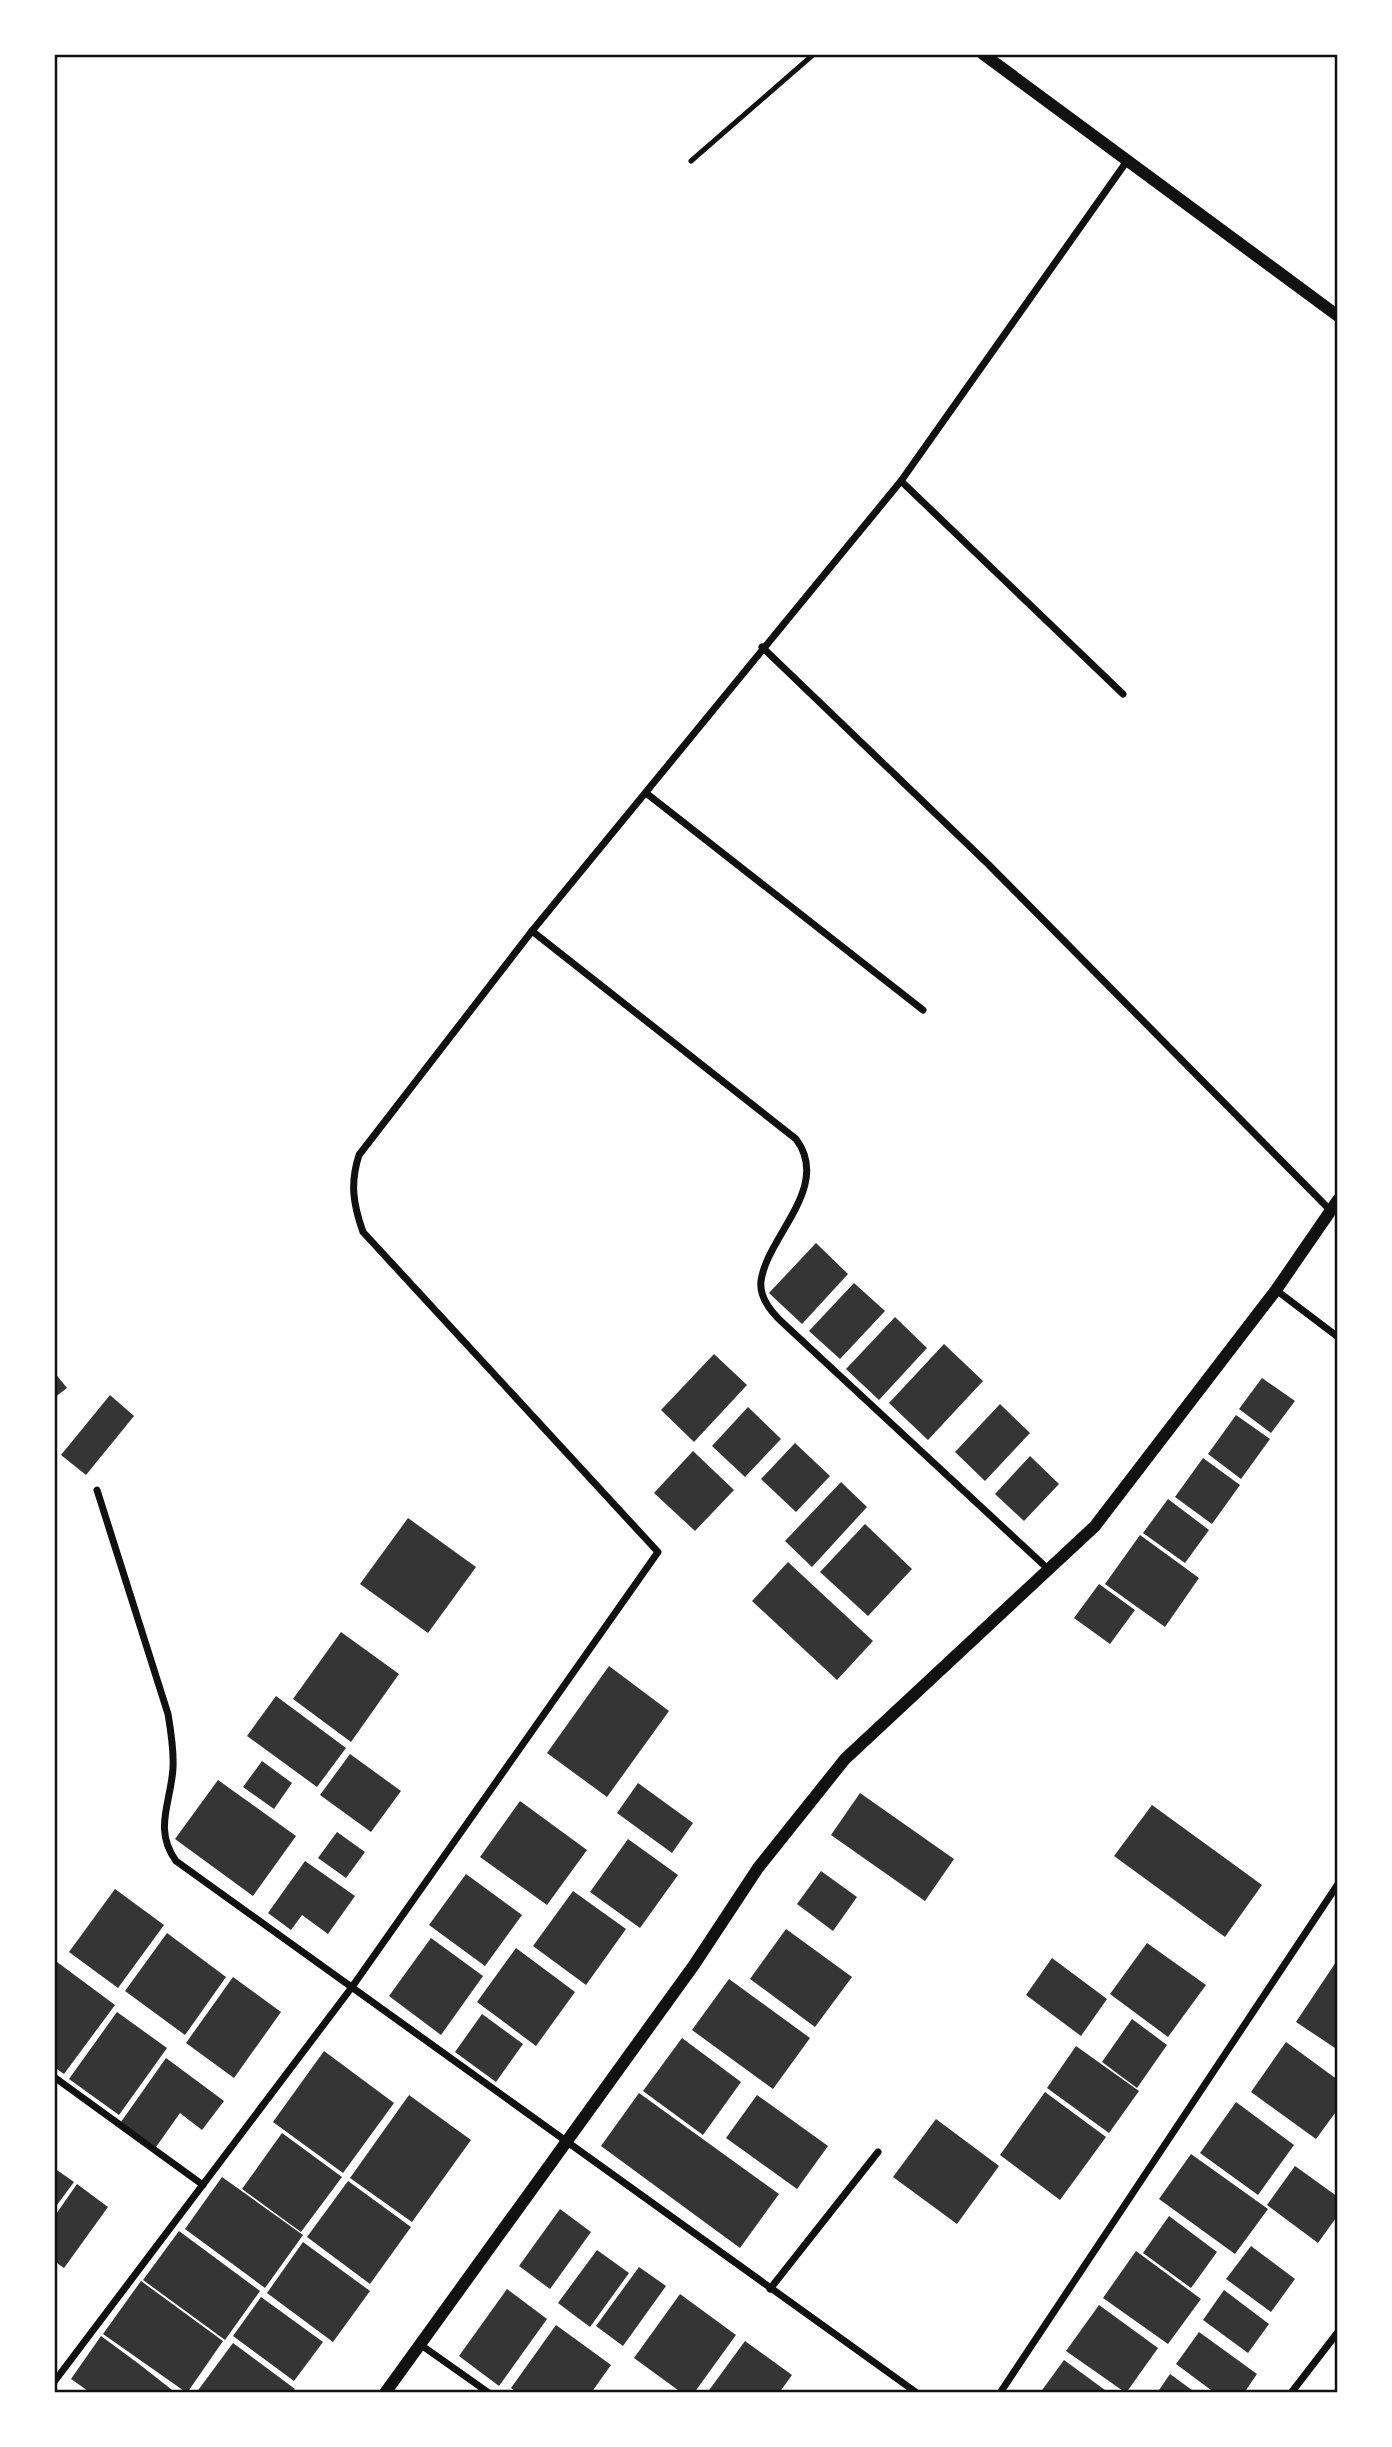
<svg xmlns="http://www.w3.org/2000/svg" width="1392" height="2447" font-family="Ubuntu,sans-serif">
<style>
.building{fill:#353535}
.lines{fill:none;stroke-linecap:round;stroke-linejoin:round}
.service{stroke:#111;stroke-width:5}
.minor{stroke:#111;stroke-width:7}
.tertiary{stroke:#111;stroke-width:12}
.neatline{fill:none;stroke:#111;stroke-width:2.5}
</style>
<rect width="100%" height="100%" fill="#fff"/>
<!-- building -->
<g class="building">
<path d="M816,1243L848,1274L802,1324L769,1293Z"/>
<path d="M854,1283L885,1311L840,1359L809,1331Z"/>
<path d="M895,1317L927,1348L879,1400L846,1369Z"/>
<path d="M944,1344L983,1381L928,1440L889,1403Z"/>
<path d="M714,1354L747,1385L694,1442L661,1410Z"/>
<path d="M54,1372L67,1388L54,1398Z"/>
<path d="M1262,1378L1295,1401L1271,1433L1239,1409Z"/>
<path d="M110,1395L134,1416L86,1475L61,1455Z"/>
<path d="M1000,1404L1030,1433L985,1481L955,1452Z"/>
<path d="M748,1407L781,1439L745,1477L712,1446Z"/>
<path d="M1236,1415L1270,1439L1241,1479L1208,1454Z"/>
<path d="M795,1443L830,1476L796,1512L761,1479Z"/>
<path d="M693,1451L734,1490L695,1531L654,1493Z"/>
<path d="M1030,1456L1059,1484L1024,1521L995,1494Z"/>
<path d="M1203,1458L1240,1485L1212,1524L1175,1497Z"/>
<path d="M841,1482L867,1507L812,1567L785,1541Z"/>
<path d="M1168,1499L1209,1530L1185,1563L1143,1533Z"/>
<path d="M408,1518L476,1567L428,1633L360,1584Z"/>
<path d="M865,1524L912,1569L868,1616L820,1572Z"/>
<path d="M1140,1535L1199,1578L1165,1627L1105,1584Z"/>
<path d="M788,1562L873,1641L837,1680L752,1601Z"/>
<path d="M1099,1584L1135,1610L1110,1644L1074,1618Z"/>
<path d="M341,1632L399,1674L351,1742L293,1699Z"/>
<path d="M609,1666L669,1711L607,1797L547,1753Z"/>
<path d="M276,1696L346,1748L317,1787L247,1736Z"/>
<path d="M350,1754L401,1791L371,1832L320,1795Z"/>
<path d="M262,1761L292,1783L274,1809L243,1787Z"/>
<path d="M218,1780L296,1836L253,1896L175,1839Z"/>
<path d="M638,1783L693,1823L672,1853L617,1813Z"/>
<path d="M860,1793L954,1859L925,1901L831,1835Z"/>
<path d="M520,1801L587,1850L547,1905L480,1857Z"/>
<path d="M1152,1805L1262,1885L1225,1937L1114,1856Z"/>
<path d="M337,1832L365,1852L346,1878L318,1858Z"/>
<path d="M628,1839L678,1875L640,1928L590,1892Z"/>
<path d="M305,1861L355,1896L328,1934L302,1915L291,1930L268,1913Z"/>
<path d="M821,1871L857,1897L833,1931L797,1904Z"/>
<path d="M466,1874L522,1915L485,1966L429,1925Z"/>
<path d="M115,1889L164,1925L118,1988L69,1952Z"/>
<path d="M573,1891L626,1929L586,1985L533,1946Z"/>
<path d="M786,1929L852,1977L815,2027L750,1979Z"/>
<path d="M167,1933L226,1977L185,2035L125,1991Z"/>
<path d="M431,1938L483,1976L441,2035L389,1996Z"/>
<path d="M1147,1943L1206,1985L1168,2037L1110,1994Z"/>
<path d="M516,1948L575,1992L536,2046L477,2002Z"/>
<path d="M1052,1958L1107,1999L1081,2036L1026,1995Z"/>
<path d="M1338,1959V2050L1296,2022Z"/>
<path d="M57,1962L115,2005L64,2074L54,2067Z"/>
<path d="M233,1977L281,2012L234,2078L186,2043Z"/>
<path d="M729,1979L810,2038L773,2089L692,2030Z"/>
<path d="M117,2012L167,2048L119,2115L69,2079Z"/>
<path d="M482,2014L523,2044L496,2082L455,2052Z"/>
<path d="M1132,2019L1167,2045L1137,2088L1102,2062Z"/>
<path d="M682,2038L741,2082L703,2135L643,2091Z"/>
<path d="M1286,2042L1338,2080V2109L1316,2139L1251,2092Z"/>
<path d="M1076,2046L1139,2091L1109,2133L1047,2088Z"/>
<path d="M324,2051L394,2103L343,2173L273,2122Z"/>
<path d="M166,2058L224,2101L202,2130L180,2113L156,2147L121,2122Z"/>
<path d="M1045,2092L1106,2137L1060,2200L1000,2155Z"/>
<path d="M639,2093L779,2194L740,2248L601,2146Z"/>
<path d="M409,2095L471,2140L412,2222L350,2178Z"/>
<path d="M757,2095L828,2146L797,2189L726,2138Z"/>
<path d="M1236,2102L1294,2145L1258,2195L1200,2153Z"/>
<path d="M936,2119L999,2166L957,2224L893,2177Z"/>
<path d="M282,2133L342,2177L301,2232L242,2189Z"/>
<path d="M1191,2154L1268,2209L1235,2254L1159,2199Z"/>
<path d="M1295,2166L1338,2197V2215L1318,2243L1267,2205Z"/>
<path d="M54,2168L74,2182L54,2209Z"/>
<path d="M222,2177L303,2235L265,2288L185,2229Z"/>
<path d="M348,2181L411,2227L370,2284L307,2237Z"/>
<path d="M77,2184L108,2207L64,2268L54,2261V2217Z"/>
<path d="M560,2209L591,2232L550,2289L519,2266Z"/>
<path d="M1169,2216L1217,2252L1191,2288L1143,2253Z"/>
<path d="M179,2231L260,2291L225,2340L143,2280Z"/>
<path d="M303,2242L370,2291L333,2342L267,2293Z"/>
<path d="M1251,2246L1295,2279L1271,2312L1226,2279Z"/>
<path d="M597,2250L629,2273L590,2327L558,2303Z"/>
<path d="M1136,2251L1201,2299L1168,2344L1103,2298Z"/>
<path d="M639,2267L666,2286L623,2346L596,2326Z"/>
<path d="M141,2281L223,2341L187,2393L103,2334Z"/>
<path d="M507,2289L547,2319L499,2386L459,2356Z"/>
<path d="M1224,2290L1269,2324L1248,2353L1203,2320Z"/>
<path d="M680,2294L736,2335L694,2393H682L634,2358Z"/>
<path d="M261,2297L323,2342L294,2381L233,2336Z"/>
<path d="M1099,2305L1158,2348L1126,2393L1066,2351Z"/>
<path d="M556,2325L611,2365L591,2393H518L511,2388Z"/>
<path d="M1199,2332L1257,2374L1244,2393H1215L1176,2364Z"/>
<path d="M101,2336L139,2364L176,2393H91L71,2379Z"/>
<path d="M745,2341L792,2375L779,2393H707Z"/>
<path d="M233,2343L295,2389L292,2393H196Z"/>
<path d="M1064,2360L1109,2393H1040Z"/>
<path d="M1170,2374L1196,2393H1157Z"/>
</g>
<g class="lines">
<!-- service -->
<path class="service" d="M691,161L814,54"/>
<!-- minor -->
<g class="minor">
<path d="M901,481L1123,694"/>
<path d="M762,647L988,864L1331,1211"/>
<path d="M646,793L923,1010"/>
<path d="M532,931L796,1139C832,1187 767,1236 761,1281C759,1298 772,1313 783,1323L1048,1569"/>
<path d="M1276,1290L1338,1337"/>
<path d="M97,1490L168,1714C171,1732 174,1749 173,1768C171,1803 153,1829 176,1861L917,2393"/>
<path d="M54,2077L203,2185"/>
<path d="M770,2289L878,2152"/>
<path d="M421,2345L489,2393"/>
<path d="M54,2382L352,1987L658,1552L363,1232C353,1204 350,1183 359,1155L532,931L901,481L1127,161"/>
<path d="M1000,2393L1338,1884"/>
<path d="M1291,2393L1338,2332"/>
</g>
<!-- tertiary -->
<g class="tertiary">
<path d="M983,54L1338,316"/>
<path d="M385,2393L694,1965L758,1868L845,1759L1095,1526L1276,1290L1338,1200"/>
</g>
</g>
<!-- border -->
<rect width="1392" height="2447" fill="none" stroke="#ffffff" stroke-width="112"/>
<rect x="56" y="56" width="1280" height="2335" class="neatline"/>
</svg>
